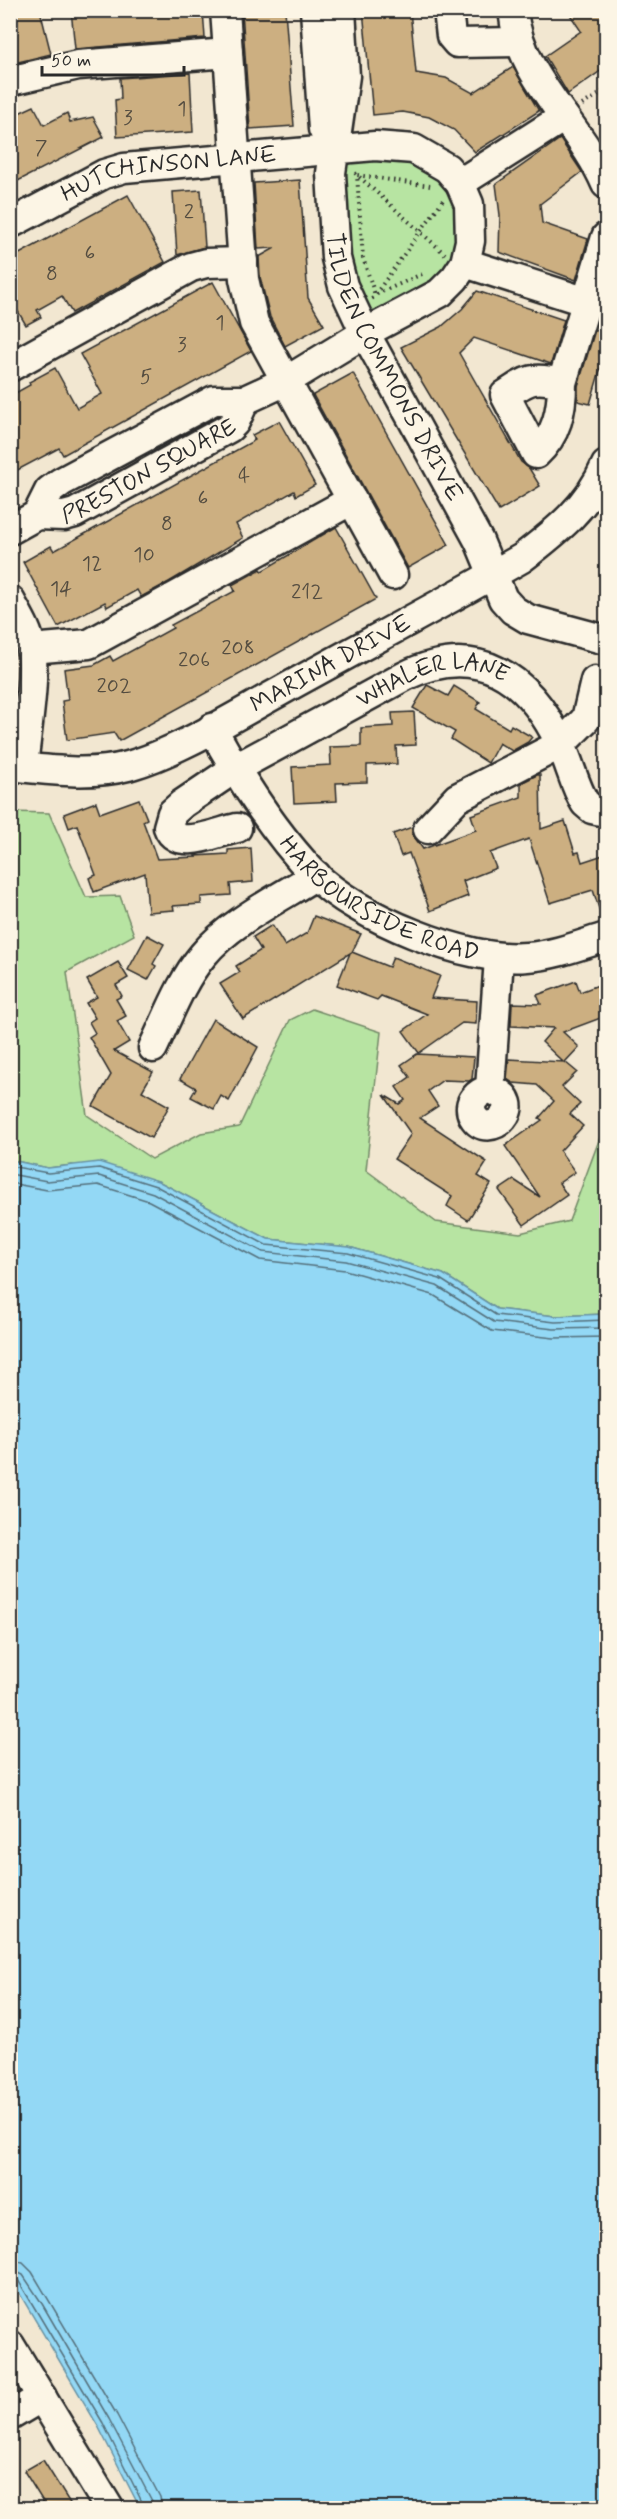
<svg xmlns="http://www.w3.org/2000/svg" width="617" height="2519" font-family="Mynerve,sans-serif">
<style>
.green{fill:#b7e4a2;stroke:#718866;stroke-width:1.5}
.water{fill:#93d8f5;stroke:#6993a4;stroke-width:1.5}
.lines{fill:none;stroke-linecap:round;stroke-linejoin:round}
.shore{stroke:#55707c;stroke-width:1.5}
.building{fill:#ccaf81;stroke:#2b2b2b;stroke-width:1.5}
.minor-casing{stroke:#2b2b2b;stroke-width:33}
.path{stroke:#2b2b2b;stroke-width:4;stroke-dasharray:1.5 4.5;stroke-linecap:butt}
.minor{stroke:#fcf5e5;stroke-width:28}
.labels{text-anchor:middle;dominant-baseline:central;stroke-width:4.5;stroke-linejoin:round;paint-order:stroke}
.number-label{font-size:21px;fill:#534c40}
.street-label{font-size:24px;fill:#2b2b2b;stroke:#fcf5e5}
</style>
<rect width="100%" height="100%" fill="#f2e7d1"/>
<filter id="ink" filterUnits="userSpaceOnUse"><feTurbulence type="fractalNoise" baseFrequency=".0167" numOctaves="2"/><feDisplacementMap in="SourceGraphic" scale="12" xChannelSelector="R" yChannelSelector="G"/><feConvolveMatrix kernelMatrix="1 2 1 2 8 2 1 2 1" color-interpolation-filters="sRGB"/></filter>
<g filter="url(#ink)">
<!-- green -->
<g class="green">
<path d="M400,157L437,175L457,203V251L438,279L377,312L366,307L349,265L342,172L345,164L350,160Z"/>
<path d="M11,812L49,813L86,897L120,896L134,935L67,972L87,1115L152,1159L201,1133L239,1127L290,1020L312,1009L381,1032L366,1170L436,1222L520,1233L569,1221L605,1124L604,1059L606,1057V1314L555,1316L497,1309L443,1274L349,1247L268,1239L158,1181L72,1165L48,1168L11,1160Z"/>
</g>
<!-- water -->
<path class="water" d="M11,1160L48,1168L99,1162L158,1181L268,1239L349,1247L443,1274L497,1309L555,1316L606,1314V2508H140L98,2426L11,2279Z"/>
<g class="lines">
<!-- shore -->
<g class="shore">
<path d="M10,1166L48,1173L99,1168L156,1186L266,1245L348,1253L440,1279L496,1315L555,1322L606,1320"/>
<path d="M10,1174L47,1181L99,1176L153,1193L263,1252L346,1261L437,1286L494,1322L554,1329L606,1328"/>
<path d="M10,1183L47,1190L98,1185L149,1201L260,1260L345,1270L433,1295L492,1331L554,1338L606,1337"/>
<path d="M10,2260L23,2263L32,2272L117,2415L160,2497L162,2508"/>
<path d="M10,2269L23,2275L41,2302L109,2419L152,2501L153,2508"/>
<path d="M10,2277L18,2280L103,2423L145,2508"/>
</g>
</g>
<!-- building -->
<g class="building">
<path d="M29,10H40L51,54L10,64V15Z"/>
<path d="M71,10H203L205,38L75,49Z"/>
<path d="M242,10H285L294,126L250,129Z"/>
<path d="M363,10H410L416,73L446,78L473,93L513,67L539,111L475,152L454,130L429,117L403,112L373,115Z"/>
<path d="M567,10H606V67L568,94L545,56L581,31Z"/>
<path d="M190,73L193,132L117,137L115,100L121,99L120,78Z"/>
<path d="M34,106L44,125L67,113L70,122L93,117L104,137L10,185V117Z"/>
<path d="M560,139L582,172L540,204L542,223L588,239L576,280L499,252L500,215L496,184Z"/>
<path d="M300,180L308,298L324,325L285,346L270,317L260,277L259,257L275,248L258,249L254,183Z"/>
<path d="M201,190L205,247L177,255L173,192Z"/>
<path d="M128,195L165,262L72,313L62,296L37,310L41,317L26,325L10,298V259Z"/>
<path d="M213,282L251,351L63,455L59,448L10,474V396L30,385L29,382L55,368L77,408L102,394L80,354Z"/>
<path d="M477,291L564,320L551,364L474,338L459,353L521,462L529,468L540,486L499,511L401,347L441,327L462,309Z"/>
<path d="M595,330L606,333V350L590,404L578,401V386Z"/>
<path d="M353,373L449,545L408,568L313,395Z"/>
<path d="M279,421L315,485L296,496L294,491L236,524L243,538L169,582L141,597L137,590L107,607L105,602L58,627L23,562L51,546L54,551L101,525L255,440L252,435Z"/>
<path d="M336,527L376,599L119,741L114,733L67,740L62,701L68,700L64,669L94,665L110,656L113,661L173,628L171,625L235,591L232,585L261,569L262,571Z"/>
<path d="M427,685L448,696L454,686L480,702L476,709L509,729L511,725L532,737L528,742L512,751L499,743L488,763L451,739L455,732L413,708Z"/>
<path d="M414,712L416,745L396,746L397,764L367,765V782L336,783L337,801L294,803L292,767L331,765L330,747L361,746V728L393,726L392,713Z"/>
<path d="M537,775H540L541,829L565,821L575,853L579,852L582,862L606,854V920L603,921L593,890L550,903L529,839L490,853L496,868L463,881L468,896L430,911L409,853L401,856L393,834L412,827V834L423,849L476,830L471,815L521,797V783Z"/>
<path d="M139,799L147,819L143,821L157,859L196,857L195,856L228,854V850L251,848L253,882L230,884L231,895L201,897V904L173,906L174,910L148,912L145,873L94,892L89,878L96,875L77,825L69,828L64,814L96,802L100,813Z"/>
<path d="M314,916L361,934L352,952L389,967L393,957L440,976L431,998L477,1001L476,1024L462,1023L419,1053L403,1031L427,1014L381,996L377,1000L337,985L350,953L243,1019L220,984L240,972L236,966L261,950L253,937L272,925L285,946L307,933Z"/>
<path d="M147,935L164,944L153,964L156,966L148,980L128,970Z"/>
<path d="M118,962L128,978L116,985L122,996L116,999L126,1016L117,1021L129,1042L114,1051L153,1072L142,1091L169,1106L151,1138L93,1106L111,1075L89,1037L95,1033L89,1022L95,1018L86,1003L97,997L87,980Z"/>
<path d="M576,981L580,992L606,982V1016L563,1032L579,1047L565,1062L577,1072L562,1087L580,1104L570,1114L583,1126L560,1151L575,1172L559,1183L567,1195L524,1225L499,1190L514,1180L540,1197L505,1146L542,1120L539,1118L554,1101L537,1085L513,1083L507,1079L509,1059L563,1062L542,1042L554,1028L511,1026L512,1003L541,1004L537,995Z"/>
<path d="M213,1019L258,1047L229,1101L221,1096L214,1109L191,1097L196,1088L180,1079Z"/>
<path d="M417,1054L474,1057L472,1079L469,1081L443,1080L428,1091L438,1106L420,1118L487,1162L478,1176L491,1184L468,1220L447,1206L452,1196L394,1159L411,1134L384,1095L399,1104L405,1100L396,1087L410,1077L401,1065Z"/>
<path d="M43,2460L73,2508H47L24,2471Z"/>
</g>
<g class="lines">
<defs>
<g id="minor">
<path d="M225,10L244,279L254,323L393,575"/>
<path d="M315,10L323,129L327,137"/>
<path id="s1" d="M341,10L345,76L331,173L336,258L343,286L365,333L479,541L503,599L513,610L528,619L606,640"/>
<path d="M448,10L451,36L457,43L518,42"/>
<path d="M513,10C519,78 581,125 606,184"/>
<path d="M10,81L78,65L228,53"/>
<path d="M460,183L564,117"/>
<path id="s2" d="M10,224L104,174L124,168L375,146L414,149L447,168L460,183L469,204L470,241L465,263L455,278L440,293L365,333L286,381L245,400H214L61,482L49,491L37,515"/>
<path d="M465,263L587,302"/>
<path d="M10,367L191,267L206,263L243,262"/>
<path d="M562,383C533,376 529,379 505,395L536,454C557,435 562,410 562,383L606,237"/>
<path id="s3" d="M10,530L37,515L64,516L75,513L229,428L235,422L245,400"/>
<path d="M10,600C18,615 28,630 31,647C36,677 26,735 23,767"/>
<path d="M31,649L89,644L352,500"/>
<path id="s4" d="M212,728C240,779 274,832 314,874C356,917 468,963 527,957C555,955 580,945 606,937"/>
<path id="s5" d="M10,766C49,770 90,776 128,766C176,753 235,716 279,692C360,647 442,604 522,558C557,531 588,507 606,465"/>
<path id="s6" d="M237,828C218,832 176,852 168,827L172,813L182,804L234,769L405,676C477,641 528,676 560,743C570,763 574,785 585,803L592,809L606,812"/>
<path d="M428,829L457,798L561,744L586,719L595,681"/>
<path d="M153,1048C168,1017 181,981 203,955C230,922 280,898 316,875"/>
<path d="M490,1089C531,1102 489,1144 473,1116C466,1102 478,1092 490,1089L499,958"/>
<path d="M10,2345L109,2508"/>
<path d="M10,2416L42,2397"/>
</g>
</defs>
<!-- minor casing -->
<use href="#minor" class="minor-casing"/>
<!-- path -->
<g class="path">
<path d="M582,105L606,90"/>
<path d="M355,173L445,254"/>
<path d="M422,274L375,295L363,258L357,175L430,186"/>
<path d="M372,299L443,200"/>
</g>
<!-- minor -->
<use href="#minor" class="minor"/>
</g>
</g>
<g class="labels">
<!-- number labels -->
<g class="number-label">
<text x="182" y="109">1</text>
<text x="128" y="118">3</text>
<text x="41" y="148">7</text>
<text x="189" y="212">2</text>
<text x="90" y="253">6</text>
<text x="52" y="274">8</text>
<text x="220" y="323">1</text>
<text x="182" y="345">3</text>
<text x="146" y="377">5</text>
<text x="244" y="476">4</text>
<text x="203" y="498">6</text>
<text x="167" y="524">8</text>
<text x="144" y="555">10</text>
<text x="92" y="564">12</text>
<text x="61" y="589">14</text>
<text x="307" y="592">212</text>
<text x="238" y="648">208</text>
<text x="194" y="660">206</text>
<text x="114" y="686">202</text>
</g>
<!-- street labels -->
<g class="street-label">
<text stroke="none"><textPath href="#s2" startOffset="170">HUTCHINSON LANE</textPath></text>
<text stroke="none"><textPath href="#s1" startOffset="372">TILDEN COMMONS DRIVE</textPath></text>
<text stroke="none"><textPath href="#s3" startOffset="154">PRESTON SQUARE</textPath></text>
<text stroke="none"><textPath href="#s5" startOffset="346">MARINA DRIVE</textPath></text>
<text stroke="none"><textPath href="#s6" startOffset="388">WHALER LANE</textPath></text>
<text stroke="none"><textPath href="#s4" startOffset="248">HARBOURSIDE ROAD</textPath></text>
</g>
</g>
<!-- margin -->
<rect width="617" height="2519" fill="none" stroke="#fcf5e5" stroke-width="36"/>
<rect x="18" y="18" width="581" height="2483" fill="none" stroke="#2b2b2b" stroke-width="2" filter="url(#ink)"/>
<!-- scale -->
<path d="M42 66v9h142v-9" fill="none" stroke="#2b2b2b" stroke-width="3"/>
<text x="51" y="66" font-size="18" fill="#2b2b2b" stroke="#fcf5e5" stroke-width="4.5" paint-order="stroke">50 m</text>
</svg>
